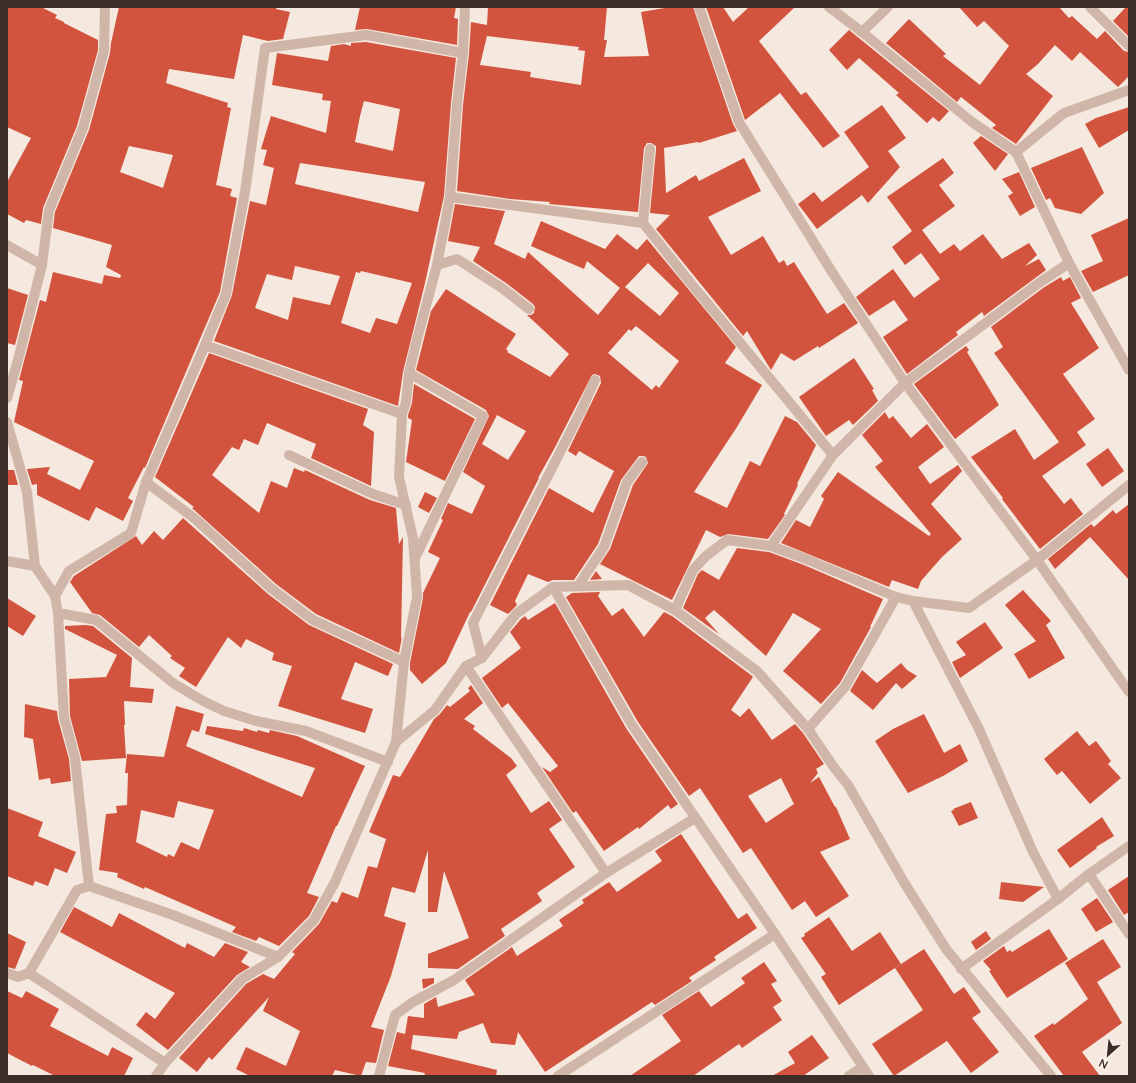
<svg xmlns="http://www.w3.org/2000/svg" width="1136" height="1083" font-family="Lato,sans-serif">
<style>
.building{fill:#d3543e;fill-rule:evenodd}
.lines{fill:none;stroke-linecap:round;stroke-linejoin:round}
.street{stroke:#d0b6a8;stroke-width:10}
</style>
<rect width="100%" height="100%" fill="#f5e8de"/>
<!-- building -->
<g class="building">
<path d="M7,7H41L57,15L55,18L64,22V23L98,40V50L77,126L43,208L41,224L26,220L24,223L7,214V182L31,138L7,127Z"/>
<path d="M119,7H277L276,9L290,12L283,39L268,41L243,35L234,79L169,69L166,83L228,103L227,107L231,108L216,185L232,189L230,196L237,198L220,292L145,468L144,467L128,498L133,501L123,521L96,507L89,521L37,495V484L32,485L27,469L50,467L47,474L80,490L94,461L14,422L23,381L19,380L40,300L46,302L53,272L102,284L104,275L120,278L121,275L106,267L112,245L53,228L55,212L89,130L110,53L111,43ZM129,146L173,155L163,188L120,172Z"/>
<path d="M360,7H456L454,18L458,19L457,45L367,29L355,30Z"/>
<path d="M488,7H607L604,40H607L604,57L649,56L641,12L671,7H693L733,124L737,131L699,143L698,142L664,148L666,193L696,175L699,181L744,158L761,191L708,217L731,255L763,236L779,263L784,260L787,266L794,262L827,314L844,303L858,323L819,348L818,346L794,361L781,353L771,370L747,331L743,336L656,229L670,215L650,213L656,150V146L651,143H647L644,148L638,212L549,204L550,202L510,199L457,191L463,105L469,54L471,22L487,25ZM487,36L579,47L578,50L585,51L581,85L530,77L531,72L480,65Z"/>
<path d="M706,7H723L733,22L749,7H795L759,41L801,95L806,92L840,136L823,148L780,93L745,120Z"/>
<path d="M959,7H1059L1069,18L1072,16L1097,39L1105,31L1124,51L1129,52V76L1118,87L1080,52L1072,61L1055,45L1038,64L1026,74L1053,96L1016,144L992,128L996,125L961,97L957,102L886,43L909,19L946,54L943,56L980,85L1009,46L984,21L977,27Z"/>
<path d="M1126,7H1129V37L1113,21Z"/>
<path d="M849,30L949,111L939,122L933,117L927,123L896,95L899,93L859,58L847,70L829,50Z"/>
<path d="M366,42L456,58L451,103L444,196L425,283L403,372L398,406L214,341L232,295L250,201L266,205L274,168L263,165L267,150L261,149L271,116L326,133L331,101L322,100L323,94L272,85L277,53L328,61L331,46L344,44L351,46V43ZM364,101L400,109L393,151L355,142L360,116ZM300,163L425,182L418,212L295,184ZM295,266L340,276L330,305L293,297L288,320L255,308L267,274L292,280ZM361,271L412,283L397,324L376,318L370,333L341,323L356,272L360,273Z"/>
<path d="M882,105L906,138L888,151L900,167L868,203L862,195L817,229L798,204L814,192L822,202L869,167L844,132Z"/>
<path d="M1129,107V130L1099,148L1085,124L1096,118Z"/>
<path d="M981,136L1008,154L995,171L973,143Z"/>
<path d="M1082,147L1104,193L1081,214L1055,208L1050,198L1046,200L1031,168Z"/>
<path d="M943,158L954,173L939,185L955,206L922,230L940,254L954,244L960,251L983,234L1002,259L1029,243L1037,255L1025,266L1039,259L1046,270L984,316L982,312L956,332L958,335L907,374L883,337L908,320L894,300L869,316L856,297L893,269L914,298L940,279L921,253L905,265L892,247L912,231L887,197Z"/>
<path d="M1019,172L1035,207L1020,216L1008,196L1013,193L1002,179Z"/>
<path d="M455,204L505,211L494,244L525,259L528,252L598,315L620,288L587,261L584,269L531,246L541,221L605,249L617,234L637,250L647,239L736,347L725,363L762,385L737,427L694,492L727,508L750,461L760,466L785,416L797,422L816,445L797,484L798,485L784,514L785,515L768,539L728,534L720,537L706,530L672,600L600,564L610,549L633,485L648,463L646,457L643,456H639L621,480L598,544L588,559L587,558L588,559L574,580H553L548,582L528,574L515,601L517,605L508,614L490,605L549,488L593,513L614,471L579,451L576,456L568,451L601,383L600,376L595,374L592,375L553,451L538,478H539L471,612H470L446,663L422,684L410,670V663L423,598V593L440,558L428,552L443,520L441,519L448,503L472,514L485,486L463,472L489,416L486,410L416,370L431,311L446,289L516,334L506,349L508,351L507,352L550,377L569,354L527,315H531L534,313L535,307L533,304L506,283L473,261L480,247L448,241ZM648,263L679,293L660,316L625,287ZM636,326L679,361L659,388L656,385L652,390L608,353L629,329L631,331ZM497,415L526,431L508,460L482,444Z"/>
<path d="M1129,218V275L1093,292L1081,271L1103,261L1091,235Z"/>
<path d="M1061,277L1063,281L1070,277L1081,298L1071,303L1099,348L1063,374L1095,419L1077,432L1086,445L1042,476L1064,504L1071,498L1083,514L1040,549L1002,499L1003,498L971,457L1015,429L1034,460L1059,442L994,353L1003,347L991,327L1043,288Z"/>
<path d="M7,288L28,295L15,345L7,343Z"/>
<path d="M966,346L969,350L967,352L999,405L955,439L914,384Z"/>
<path d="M209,353L368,409L363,425L374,432L371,486L311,458L316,444L267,423L258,445L244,439L239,450L232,447L212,475L259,513L271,481L287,488L294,468L304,472L305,470L370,500L396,508L399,544L403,537L401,639L402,637L399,653L316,614L276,584L192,508L194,507L155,477Z"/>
<path d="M854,358L874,389L872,390L878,401L853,425L849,420L826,436L799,397Z"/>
<path d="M414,384L475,419L445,481L406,462L412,420L408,418V415L412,403Z"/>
<path d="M885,412L889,419L893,416L911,438L927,424L944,447L918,467L930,484L958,465L962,471L931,504L962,539L942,557L921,581L918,589L892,580L889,587L781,543L796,520L810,527L824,499L821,496L838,472L929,536L931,534L875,467L883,461L862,435Z"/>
<path d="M1108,448L1124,471L1102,487L1086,464Z"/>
<path d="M7,470H14L18,485H7Z"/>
<path d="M425,492L437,498L429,513L418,507Z"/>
<path d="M1129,504V580L1090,537L1055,569L1048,559L1091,524L1094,527L1113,510L1116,514Z"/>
<path d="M183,518L268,594L309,625L393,664L388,676L355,662L341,699L373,709L365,733L278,706L292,666L272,660L274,653L246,639L241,648L228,637L196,687L179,676L185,668L170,658L172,656L149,635L139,647L100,615L92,613L70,582L74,576L136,536L142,545L154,531L163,540Z"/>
<path d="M737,548L769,552L804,565L883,599L870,627H871L840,683L821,704L783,671L821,629L793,613L766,656L714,610L705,618L719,634L683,608L698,574L702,570L719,580Z"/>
<path d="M596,571L602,579L590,580Z"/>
<path d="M1023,590L1051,621L1046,625L1065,658L1029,679L1014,654L1036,641L1005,605Z"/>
<path d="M600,592L598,596L612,616L623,608L644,637L664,612L672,616L751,675L753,677L731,710L740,717L749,708L772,740L795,724L803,733L824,764L816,769L818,773L810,783L819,777L835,807H836L850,839L820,852L849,896L816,917L805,901L792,910L751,848L743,853L700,788L689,796L638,722L566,597L572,593ZM781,778L794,804L766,823L748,796Z"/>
<path d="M7,598L36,616L23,636L7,626Z"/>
<path d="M555,603L626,728L678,804L671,809L668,805L639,829L638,827L604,851L576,811L573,813L542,767L550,772L558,766L508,703L502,708L482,678L521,648L510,632L521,619L525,616L528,620Z"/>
<path d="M985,622L1003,648L960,678L952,662L966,655L956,642Z"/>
<path d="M86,625L93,626L132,658L130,687L154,689L152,703L124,701L125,725H124L126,758L82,761L70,716L69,679L106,677L117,655L65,629V626Z"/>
<path d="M901,663L907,670L917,676L902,689L896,683L873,710L850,691L862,670L877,683Z"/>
<path d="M471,685L483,703L464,719L475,726L473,729L511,758L517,766L506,775L531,813L549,801L562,820L549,829L575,867L537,893L542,901L501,929L505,936L458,969L428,968V954L469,938L444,871L437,912H428V850L415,893L392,887L384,916L406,923L391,976L371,1027L384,1030L376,1063L366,1062L361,1076L335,1070L332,1076H250L236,1069L246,1047L286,1066L300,1031L263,1011L269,997L212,1060L209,1057L197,1072L179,1058L246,984L263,974L274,979L295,954L292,952L319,924L332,901L337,903L342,892L358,898L368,866L377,868L386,839L369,832L393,775L400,777L434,719L440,714L447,705L450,707L470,691L468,688Z"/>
<path d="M25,704L57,711L58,719L69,759L71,781L51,784L50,778L39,780L33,739L24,737Z"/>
<path d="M176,706L204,714L199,732L192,730L186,746L302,797L315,768L205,734L207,726L243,731L244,728L257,732L258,730L269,733L270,730L297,736L365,766L337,826H336L307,893L319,897L309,916L279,946L259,937L256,941L232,932L236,927L145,887L144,889L117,877L118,873L99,870L106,814L117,813L116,806L127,805L128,773H125L127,754L164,757ZM178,801L214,810L199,850L181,842L174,857L168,854L167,857L136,842L141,810L174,818Z"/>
<path d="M924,714L944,753L960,744L968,761L945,775L908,793L875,741L893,729Z"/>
<path d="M1077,731L1089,746L1096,741L1111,761L1108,764L1121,778L1090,804L1062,771L1057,775L1044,759Z"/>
<path d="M971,802L978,818L959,826L951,811L954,810L953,809Z"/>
<path d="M7,808L43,822L38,836L76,852L67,873L55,868L48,886L35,881L33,886L7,876Z"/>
<path d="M1102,817L1114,836L1096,847L1097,848L1070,868L1057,850Z"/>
<path d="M681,834L738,919L747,913L757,928L714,957L716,960L690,977L689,978L692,981L655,1005L652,1002L545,1072L518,1032L515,1045L491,1043L483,1023L459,1032L457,1039L413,1035L411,1049L497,1070L496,1076H424L425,1073L388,1066L397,1032L405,1034L408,1016L424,1018V1004L436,997L438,1007L475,995L465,980L512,947L517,956L563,926L559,920L584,903L582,900L609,882L617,892L662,861L655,851Z"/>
<path d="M1129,876V912L1124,915L1108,890Z"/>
<path d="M1001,882L1044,887L1023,902L999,899Z"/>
<path d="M1097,898L1113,922L1096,932L1081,909Z"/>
<path d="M74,907L112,927L119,913L185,948L187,943L214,957L225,943L248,952L241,962L250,967L237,975L168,1050L136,1025L146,1012L155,1019L175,993L60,932Z"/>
<path d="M829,917L852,951L880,932L901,964L839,1005L821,977L826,974L801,938L805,936L804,934Z"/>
<path d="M1049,929L1068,959L1007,998L989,971L991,970L983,961L1004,946L1007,952L1010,950L1012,952Z"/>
<path d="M986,931L991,939L976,950L971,942Z"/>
<path d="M7,933L26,942L15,969L7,967Z"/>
<path d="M1103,939L1121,967L1097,982L1122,1023L1082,1052L1100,1076H1064L1034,1036L1053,1023L1054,1025L1088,999L1065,963Z"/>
<path d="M924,949L954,994L964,987L981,1012L972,1018L999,1052L971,1073L947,1041L894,1076L872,1044L923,1010L895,968Z"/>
<path d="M764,962L777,981L771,984L782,1001L773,1007L782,1020L742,1048L739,1044L693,1076H630L681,1041L662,1015L699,991L711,1007L745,983L741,978Z"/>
<path d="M434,978V983L423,989L422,979Z"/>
<path d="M7,991L22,998L26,991L59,1009L50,1026L108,1056L112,1047L133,1058L124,1076H55L33,1065L32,1066L7,1053Z"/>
<path d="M812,1035L829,1058L803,1076H772L795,1063L788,1052Z"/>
</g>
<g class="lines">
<!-- street -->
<g class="street">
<path d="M699,7L739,122L832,272L905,383L1037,560L1129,692"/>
<path d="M829,7L862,32L972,122L1016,152L1069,263L1129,370"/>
<path d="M1090,7L1129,46"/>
<path d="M862,32L888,7"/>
<path d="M1016,152L1064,113L1129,90"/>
<path d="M450,197L643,223L689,281L833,455"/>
<path d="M643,223L650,149"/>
<path d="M7,245L42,265"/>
<path d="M437,265L457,259L502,288L529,309"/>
<path d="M205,345L402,414"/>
<path d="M409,373L483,416L415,558"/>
<path d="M7,398L18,360L42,265L49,210L83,128L104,51L105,7"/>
<path d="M7,422L27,492L35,566L55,596L58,613L64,717L75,758L89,886L77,890L29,973"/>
<path d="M289,455L373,494L406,505"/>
<path d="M146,482L194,518L272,589L313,620L404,662"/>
<path d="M771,546L833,455L905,383L1039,283L1069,263"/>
<path d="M7,561L35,566"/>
<path d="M578,586L604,547L627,482L642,462"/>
<path d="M553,587L632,725L775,934L869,1076"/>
<path d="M55,596L69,571L131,533L146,482L205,345L226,294L245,192L265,48L366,35L463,53"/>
<path d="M913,601L979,729L1033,852L1058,899"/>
<path d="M675,610L693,570L706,556L727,540L771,546L806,559L896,597L913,601L969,608L1037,560L1129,485"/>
<path d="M58,613L96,620L173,683L203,701L224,711L256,721L306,731L388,762"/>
<path d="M482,658L473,623L580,413L595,380"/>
<path d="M466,666L606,873"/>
<path d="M808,729L845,687L896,597"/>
<path d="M396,742L435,710L466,666L482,658L516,614L553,587L628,585L675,610L757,671L808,729L833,766L848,785L905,884L946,949L1051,1076"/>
<path d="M1089,874L1129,934"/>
<path d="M89,886L173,915L278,957"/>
<path d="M961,969L1058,899L1089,874L1129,846"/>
<path d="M7,973L18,977L29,973L165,1063"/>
<path d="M156,1076L165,1063L242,979L278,957L314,920L335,882L396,742L404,662L417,597L413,538L399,477L402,414L406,402L409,373L415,347L437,265L450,197L457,104L463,53L465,7"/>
<path d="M379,1076L395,1015L413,1002L454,980L606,873L695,818"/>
<path d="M558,1076L775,934"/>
<path d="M849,1076L863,1067"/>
</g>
</g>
<!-- border -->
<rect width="1136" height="1083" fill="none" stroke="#3c2d29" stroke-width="16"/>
<!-- north arrow -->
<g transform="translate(1108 1055) rotate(207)" stroke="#fcf3eb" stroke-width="3" paint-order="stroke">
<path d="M0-3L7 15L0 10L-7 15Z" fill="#3c2d29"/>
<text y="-6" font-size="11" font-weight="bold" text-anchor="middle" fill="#3c2d29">N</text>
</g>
</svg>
